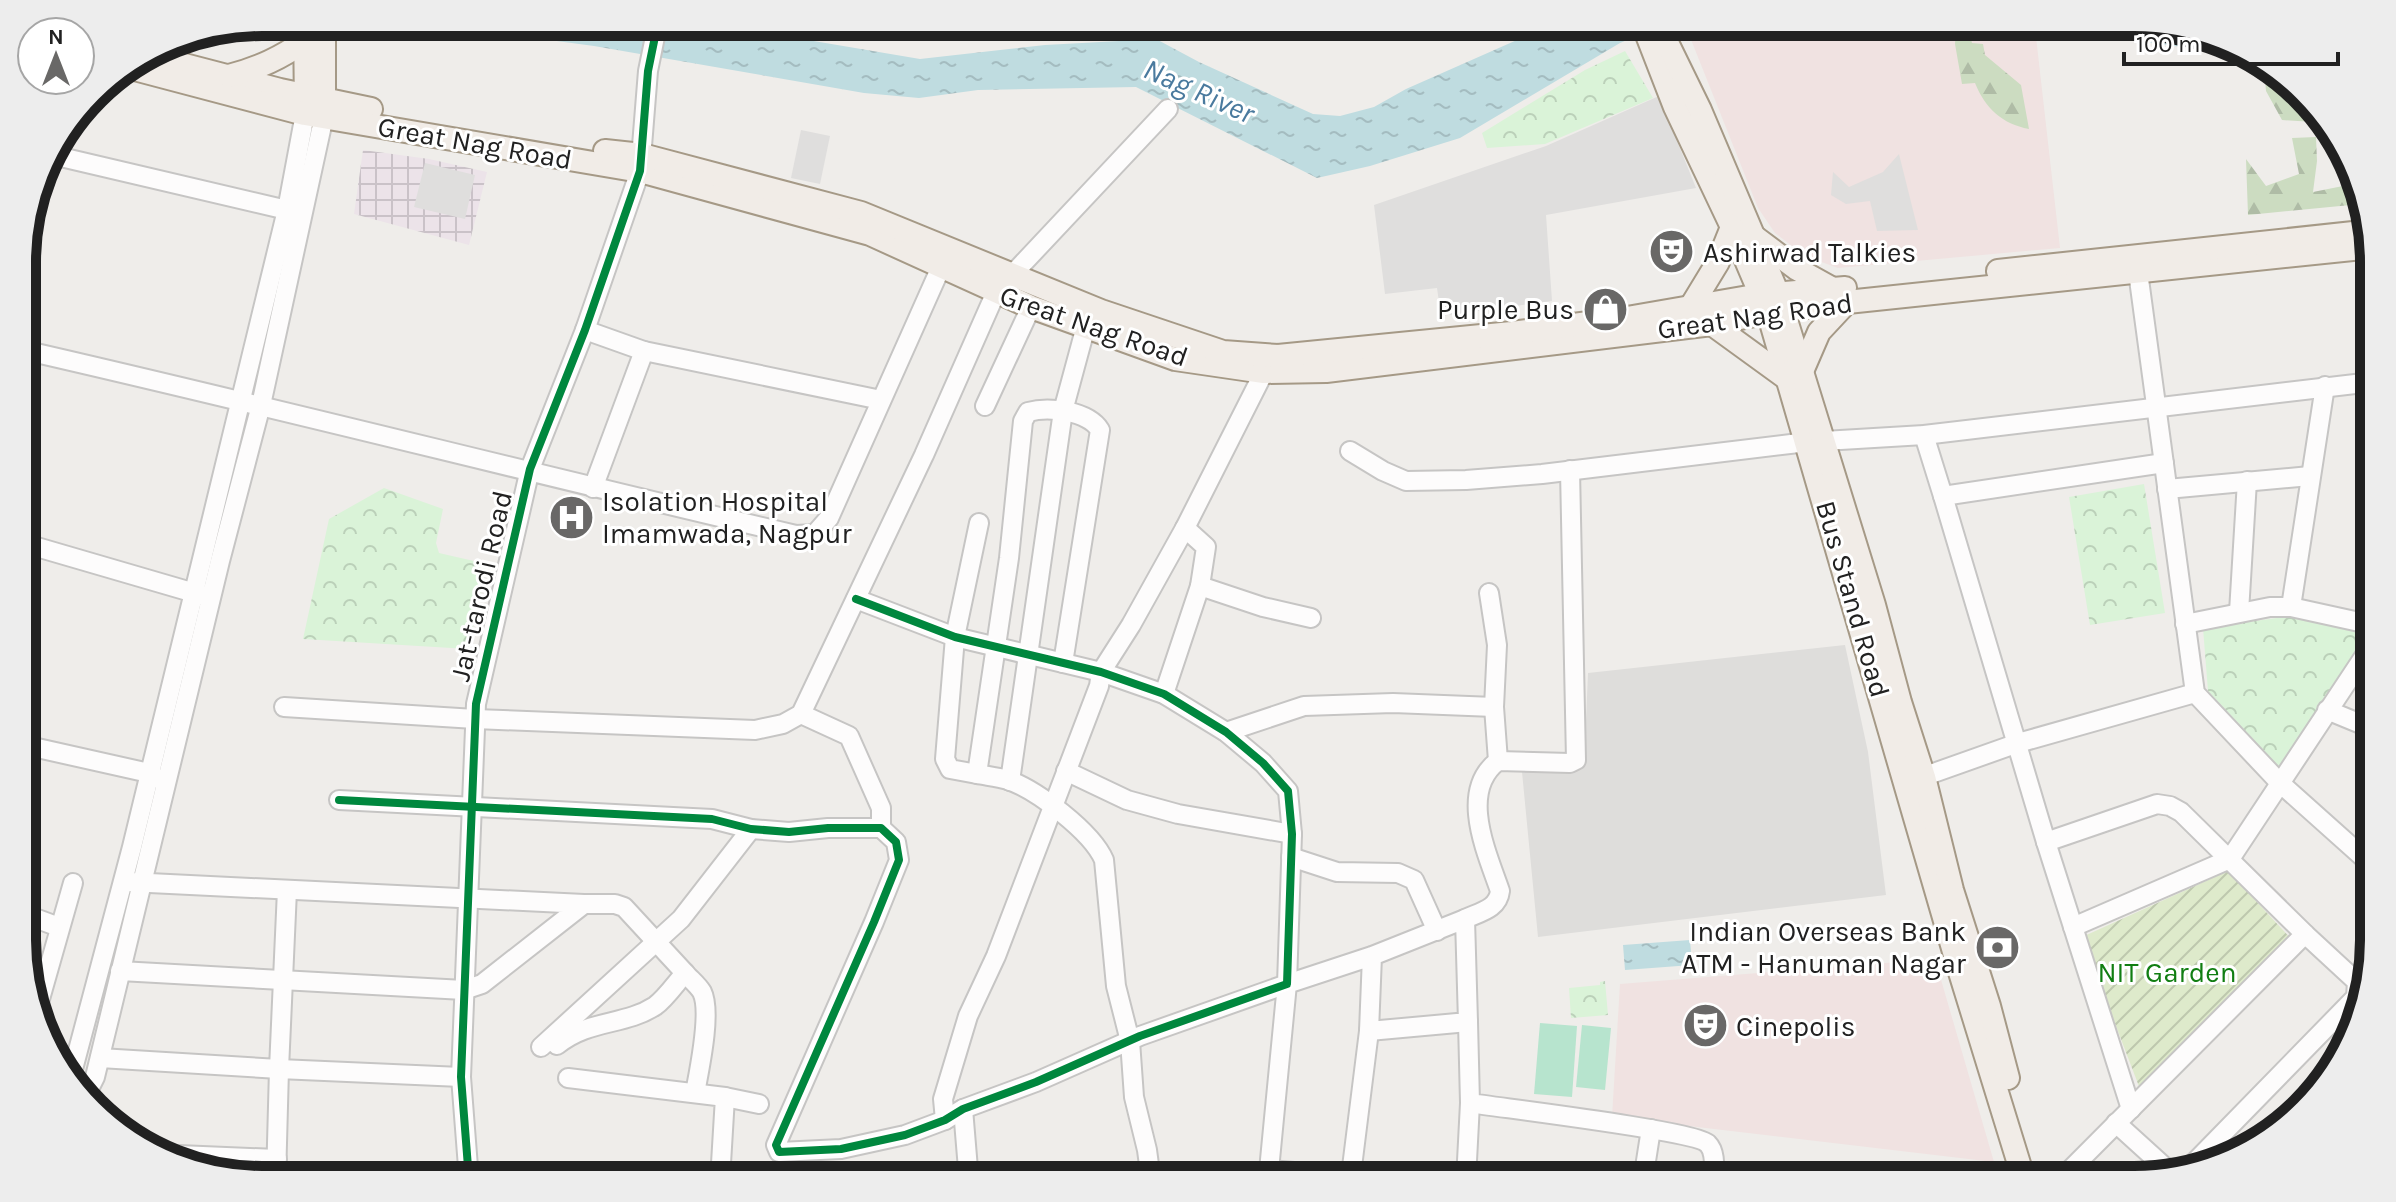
<svg xmlns="http://www.w3.org/2000/svg" width="2396" height="1202" font-family="Karla,sans-serif">
<style>
.residential{fill:#dedddb}
.commercial{fill:#f0e2e1}
.industrial{fill:url(#industrial-grid)}
.forest{fill:url(#forest-firs)}
.park{fill:url(#park-crowns)}
.garden{fill:url(#garden-furrows)}
.pitch{fill:#b7e4ce}
.parking{fill:#dfdedd}
.water{fill:url(#water-ripples)}
.lines{fill:none;stroke-linecap:round;stroke-linejoin:round}
.minor-casing{stroke:#c6c5c4;stroke-width:22}
.major-casing{stroke:#a59986;stroke-width:26}
.minor{stroke:#fdfcfc;stroke-width:18}
.major{stroke:#f1ece7;stroke-width:22}
.cycleway-casing{stroke:#fff;stroke-width:13}
.cycleway{stroke:#00873e;stroke-width:8}
.labels{text-anchor:middle;dominant-baseline:central;stroke-width:6;stroke-linejoin:round;paint-order:stroke}
.street-label{font-size:28px;fill:#212121;stroke:#fff}
.poi-label{font-size:28px;fill:#212121;stroke:#fff;text-anchor:start}
.park-label{font-size:28px;fill:#117e12;stroke:#fff}
.water-label{font-size:30px;font-style:italic;fill:#4a7a9e;stroke:#fff}
.rim{fill:none;stroke:#212121;stroke-width:10}
</style>
<defs>
<pattern id="industrial-grid" width="8" height="8" patternUnits="userSpaceOnUse" patternTransform="scale(2)"><rect width="8" height="8" fill="#ece3e9"/><path d="M0 4h8M4 0v8" fill="none" stroke="#cac2c8"/></pattern>
<pattern id="forest-firs" width="22" height="20" patternUnits="userSpaceOnUse" patternTransform="scale(2)"><rect width="22" height="20" fill="#ccdcc1"/><path d="M5 1l3.5 6h-7zM16 11l3.5 6h-7z" fill="#afbca6"/></pattern>
<pattern id="park-crowns" width="20" height="18" patternUnits="userSpaceOnUse" patternTransform="scale(2)"><rect width="20" height="18" fill="#daf3d8"/><path d="M2 6a3 3 0 1 1 6 0M12 15a3 3 0 1 1 6 0" fill="none" stroke="#bbd0b9"/></pattern>
<pattern id="garden-furrows" width="10" height="10" patternUnits="userSpaceOnUse" patternTransform="scale(2)"><rect width="10" height="10" fill="#deeacb"/><path d="M-1 1l2-2M0 10L10 0M9 11l2-2" fill="none" stroke="#bec8ae"/></pattern>
<pattern id="water-ripples" width="26" height="14" patternUnits="userSpaceOnUse" patternTransform="scale(2)"><rect width="26" height="14" fill="#bfdce0"/><path d="M2 4q2-2 4 0t4 0M15 11q2-2 4 0t4 0" fill="none" stroke="#a4bcc0"/></pattern>
</defs>
<rect width="100%" height="100%" fill="#efedea"/>
<!-- residential -->
<path class="residential" d="M1845,645L1868,752L1886,895L1538,937L1522,772L1584,767L1588,673Z"/>
<!-- commercial -->
<g class="commercial">
<path d="M1684,22H1904L2035,28L2060,248L1838,268L1805,256L1775,233L1758,208Z"/>
<path d="M1935,959L1994,1162L1612,1117L1620,984Z"/>
</g>
<!-- industrial -->
<path class="industrial" d="M363,150L429,159L487,172L469,245L354,214Z"/>
<!-- forest -->
<g class="forest">
<path d="M1956,30L1969,32L1972,43L1983,44L1985,55L2021,85L2029,129C2002,124 1985,108 1975,83L1962,84L1955,44Z"/>
<path d="M2248,57H2252L2311,105L2314,122L2282,120L2266,91L2265,79Z"/>
<path d="M2316,137L2317,161L2313,192L2353,184L2361,204L2248,215L2246,159L2266,186L2299,174L2292,138Z"/>
</g>
<!-- park -->
<g class="park">
<path d="M1625,51L1653,98L1545,144L1487,148L1482,133L1585,70Z"/>
<path d="M2144,484L2165,613L2090,625L2069,497Z"/>
<path d="M384,488L443,509L436,543L439,553L487,564L468,649L303,639L329,519Z"/>
<path d="M2291,616L2371,636L2281,769L2208,691L2203,628Z"/>
<path d="M1605,981L1608,1015L1571,1018L1569,988L1600,985V982Z"/>
</g>
<!-- garden -->
<path class="garden" d="M2228,871L2295,943L2140,1089L2082,937Z"/>
<!-- pitch -->
<g class="pitch">
<path d="M1540,1023L1577,1026L1572,1097L1534,1094Z"/>
<path d="M1582,1025L1611,1028L1605,1090L1576,1087Z"/>
</g>
<!-- parking -->
<g class="parking">
<path d="M1659,96L1696,188L1546,215L1552,301L1441,316L1437,288L1385,294L1374,205L1546,146Z"/>
<path d="M801,130L830,136L820,184L791,178Z"/>
<path d="M1899,154L1918,230L1877,231L1870,201L1846,204L1831,195L1833,172L1849,187L1883,172Z"/>
<path d="M425,163L475,175L465,219L414,207Z"/>
</g>
<!-- water -->
<g class="water">
<path d="M442,22H702L920,59L1045,45L1156,39L1199,62L1313,114L1340,116L1374,107L1406,89L1558,22H1669L1620,43L1460,138L1370,166L1317,178L1136,87L978,90L919,98L864,93L594,46L474,30Z"/>
<path d="M1904,22H2134L2240,47L2244,50L2182,47L2035,28Z"/>
<path d="M1690,940L1692,965L1625,970L1623,945Z"/>
</g>
<g class="lines">
<defs>
<g id="minor">
<path d="M48,154L287,210"/>
<path d="M2138,272L2195,693L2280,783L2374,867"/>
<path d="M23,275L40,181"/>
<path d="M585,330L644,351L881,400"/>
<path d="M23,350C281,409 538,475 796,535L815,534L829,518L941,267"/>
<path d="M985,406L1031,307"/>
<path d="M1924,435L1943,496L2164,463"/>
<path d="M1350,451L1383,471L1406,481L1466,480L1542,474L1807,442L1924,435L2372,382"/>
<path d="M593,488L644,351"/>
<path d="M2167,489L2310,476"/>
<path d="M1943,496L2046,842L2131,1109"/>
<path d="M23,543L205,596"/>
<path d="M1200,586L1263,607L1311,618"/>
<path d="M1489,593L1497,645L1494,707L1498,761"/>
<path d="M2291,607L2325,386"/>
<path d="M2239,612L2247,481"/>
<path d="M2185,624L2270,607H2291L2373,625"/>
<path d="M1063,663L1100,430C1088,411 1049,406 1028,412L1023,421L1009,558L977,774C987,776 998,777 1008,780C1037,790 1092,832 1104,860L1116,986L1130,1041L1134,1097L1147,1150L1151,1180"/>
<path d="M1164,694L1200,586L1206,547L1185,528"/>
<path d="M284,707L475,719L755,730L783,724L801,714L924,455L996,292L1168,109"/>
<path d="M2327,710L2373,729"/>
<path d="M801,714L849,736L881,808V828"/>
<path d="M1226,732L1304,706L1393,703L1494,707"/>
<path d="M24,745L149,773L156,778"/>
<path d="M1066,771L1127,800L1178,814L1292,834"/>
<path d="M977,774L950,769L945,759L955,637L979,523"/>
<path d="M1010,781L1063,411L1086,326"/>
<path d="M1911,781L2018,743L2195,693"/>
<path d="M339,800L712,819L751,829L789,832L828,828H881L896,842L899,860L874,922L776,1145L779,1152L841,1149L905,1135L945,1120L963,1109L1036,1082L1140,1036L1287,984L1292,834L1288,791L1263,763L1226,732L1164,694L1101,672L955,637L856,599"/>
<path d="M2046,842L2157,804L2170,806L2181,812L2305,934L2060,1180"/>
<path d="M1291,857L1337,872L1398,873L1414,880L1437,931"/>
<path d="M24,914L59,927"/>
<path d="M1465,919C1480,912 1498,909 1500,891C1487,853 1458,791 1498,761L1570,763L1576,760L1570,470"/>
<path d="M2073,927L2230,859L2373,643"/>
<path d="M120,971L464,990L482,984L584,904L129,882"/>
<path d="M685,973C690,979 698,985 702,992C712,1012 699,1071 695,1093"/>
<path d="M38,1006L73,883"/>
<path d="M1468,1022L1470,1103C1501,1108 1696,1131 1708,1144C1716,1152 1714,1169 1714,1180"/>
<path d="M557,1045C589,1019 624,1026 655,1006C666,998 676,983 685,973L624,907L615,904H584"/>
<path d="M541,1047L681,919L751,829"/>
<path d="M100,1058L279,1069L287,890"/>
<path d="M568,1078L725,1097L720,1180"/>
<path d="M78,1091L72,1083V1073L132,847L287,210L305,114"/>
<path d="M79,1092L90,1087L95,1077L220,561L261,405L324,116"/>
<path d="M725,1097L759,1104"/>
<path d="M963,1109L968,1169L973,1180"/>
<path d="M945,1120L943,1099L968,1016L996,956L1099,686L1101,672L1131,625L1185,528L1264,372"/>
<path d="M2116,1123L2170,1172"/>
<path d="M155,1154L277,1159"/>
<path d="M2192,1165L2356,997L2357,982L2305,934"/>
<path d="M1269,1170L1287,984L1372,956L1465,919L1468,1022L1369,1031L1372,956"/>
<path d="M1351,1175L1369,1031"/>
<path d="M276,1180L279,1069L461,1077"/>
<path d="M469,1180L461,1077L476,704L530,469L585,330L640,171L648,71L658,22"/>
<path d="M1267,1180L1269,1170L1394,1180"/>
<path d="M1466,1180L1470,1103"/>
<path d="M1643,1180L1651,1129"/>
</g>
<g id="major">
<path d="M305,22L306,108"/>
<path d="M1642,22L1675,107L1732,227L1768,312L1959,969L2024,1180"/>
<path d="M1657,22L1700,110L1778,294L1874,605L1900,702L1924,777L1952,890L1989,1006L2008,1078"/>
<path d="M146,55L280,90L371,109"/>
<path d="M127,67L305,114L640,171L870,234L1031,307L1175,359L1264,372L1326,371L1712,324L1768,312L1847,302L2372,247"/>
<path d="M229,76C259,68 281,58 306,40"/>
<path d="M324,111V22"/>
<path d="M605,151L642,155L861,213L1101,311L1223,352L1278,356L1512,333L1627,318L1760,295L1845,288"/>
<path d="M1756,238L1797,269L1833,289"/>
<path d="M1998,271L2372,231"/>
<path d="M1690,308L1718,262L1732,227"/>
<path d="M1712,324L1785,377"/>
<path d="M1803,369L1819,332L1847,302"/>
</g>
</defs>
<!-- minor casing -->
<use href="#minor" class="minor-casing"/>
<!-- major casing -->
<use href="#major" class="major-casing"/>
<!-- minor -->
<use href="#minor" class="minor"/>
<!-- major -->
<use href="#major" class="major"/>
<defs>
<g id="cycleway">
<path d="M339,800L712,819L751,829L789,832L828,828H881L896,842L899,860L874,922L776,1145L779,1152L841,1149L905,1135L945,1120L963,1109L1036,1082L1140,1036L1287,984L1292,834L1288,791L1263,763L1226,732L1164,694L1101,672L955,637L856,599"/>
<path d="M469,1180L461,1077L476,704L530,469L585,330L640,171L648,71L658,22"/>
</g>
</defs>
<!-- cycleway casing -->
<use href="#cycleway" class="cycleway-casing"/>
<!-- cycleway -->
<use href="#cycleway" class="cycleway"/>
</g>
<!-- icons -->
<defs>
<symbol id="theatre-disc" viewBox="-11 -11 22 22"><circle r="9.5" fill="#696867" stroke="#fff"/><path d="M-5-5.5Q0-4 5-5.5V0Q5 5 0 6Q-5 5-5 0ZM-3.3-2.5H-1v1.5H-3.3ZM1-2.5H3.3v1.5H1ZM-2.8 1Q0 5.5 2.8 1Z" fill="#fff"/></symbol>
<symbol id="shop-disc" viewBox="-11 -11 22 22"><circle r="9.5" fill="#696867" stroke="#fff"/><path d="M-5-2.5h2.3a2.7 3.5 0 0 1 5.4 0H5L5.5 6h-11ZM-1.5-2.5h3a1.5 2.3 0 0 0-3 0Z" fill="#fff"/></symbol>
<symbol id="hospital-disc" viewBox="-11 -11 22 22"><circle r="9.5" fill="#696867" stroke="#fff"/><path d="M-5-5h3v3.5h4V-5h3V5h-3V1.5h-4V5h-3Z" fill="#fff"/></symbol>
<symbol id="bank-disc" viewBox="-11 -11 22 22"><circle r="9.5" fill="#696867" stroke="#fff"/><path d="M-6-4H6V4H-6ZM0-2.3a2.3 2.3 0 1 0 0 4.6a2.3 2.3 0 1 0 0-4.6Z" fill="#fff"/></symbol>
</defs>
<g fill-rule="evenodd">
<use href="#theatre-disc" x="1646" y="226" width="51" height="51"/>
<use href="#shop-disc" x="1580" y="284" width="51" height="51"/>
<use href="#hospital-disc" x="546" y="492" width="51" height="51"/>
<use href="#bank-disc" x="1972" y="922" width="51" height="51"/>
<use href="#theatre-disc" x="1680" y="1000" width="51" height="51"/>
</g>
<g class="labels">
<!-- street labels -->
<g class="street-label">
<text transform="translate(475 143) rotate(10)">Great Nag Road</text>
<text transform="translate(1755 316) rotate(-8)">Great Nag Road</text>
<text transform="translate(1094 326) rotate(19)">Great Nag Road</text>
<text transform="translate(481 586) rotate(-77)">Jat-tarodi Road</text>
<text transform="translate(1853 599) rotate(74)">Bus Stand Road</text>
</g>
<!-- poi labels -->
<g class="poi-label">
<text x="1703" y="252">Ashirwad Talkies</text>
<text x="1574" y="309" text-anchor="end">Purple Bus</text>
<text x="602" y="501">Isolation Hospital<tspan x="602" dy="32">Imamwada, Nagpur</tspan></text>
<text x="1966" y="931" text-anchor="end">Indian Overseas Bank<tspan x="1966" dy="32">ATM - Hanuman Nagar</tspan></text>
<text x="1736" y="1026">Cinepolis</text>
</g>
<!-- park labels -->
<g class="park-label">
<text x="2167" y="972">NIT Garden</text>
</g>
<!-- water labels -->
<g class="water-label">
<text transform="translate(1199 91) rotate(24)">Nag River</text>
</g>
</g>
<!-- crop -->
<path d="M0 0H2396V1202H0ZM262 36H2134A226 226 0 0 1 2360 262V940A226 226 0 0 1 2134 1166H262A226 226 0 0 1 36 940V262A226 226 0 0 1 262 36Z" fill="#ededed" fill-rule="evenodd"/>
<path class="rim" d="M262 36H2134A226 226 0 0 1 2360 262V940A226 226 0 0 1 2134 1166H262A226 226 0 0 1 36 940V262A226 226 0 0 1 262 36Z"/>
<!-- north arrow -->
<g transform="translate(56 56)"><circle r="38" fill="#ffffff" stroke="#a6a6a6" stroke-width="2"/>
<path d="M0-6L14 30L0 20L-14 30Z" fill="#696867"/>
<text y="-12" font-size="22" font-weight="bold" text-anchor="middle" fill="#212121">N</text>
</g>
<!-- scale -->
<path d="M2124 52v12h214v-12" fill="none" stroke="#212121" stroke-width="4"/>
<text x="2136" y="52" font-size="24" fill="#212121" stroke="#ffffff" stroke-width="6" paint-order="stroke">100 m</text>
</svg>
